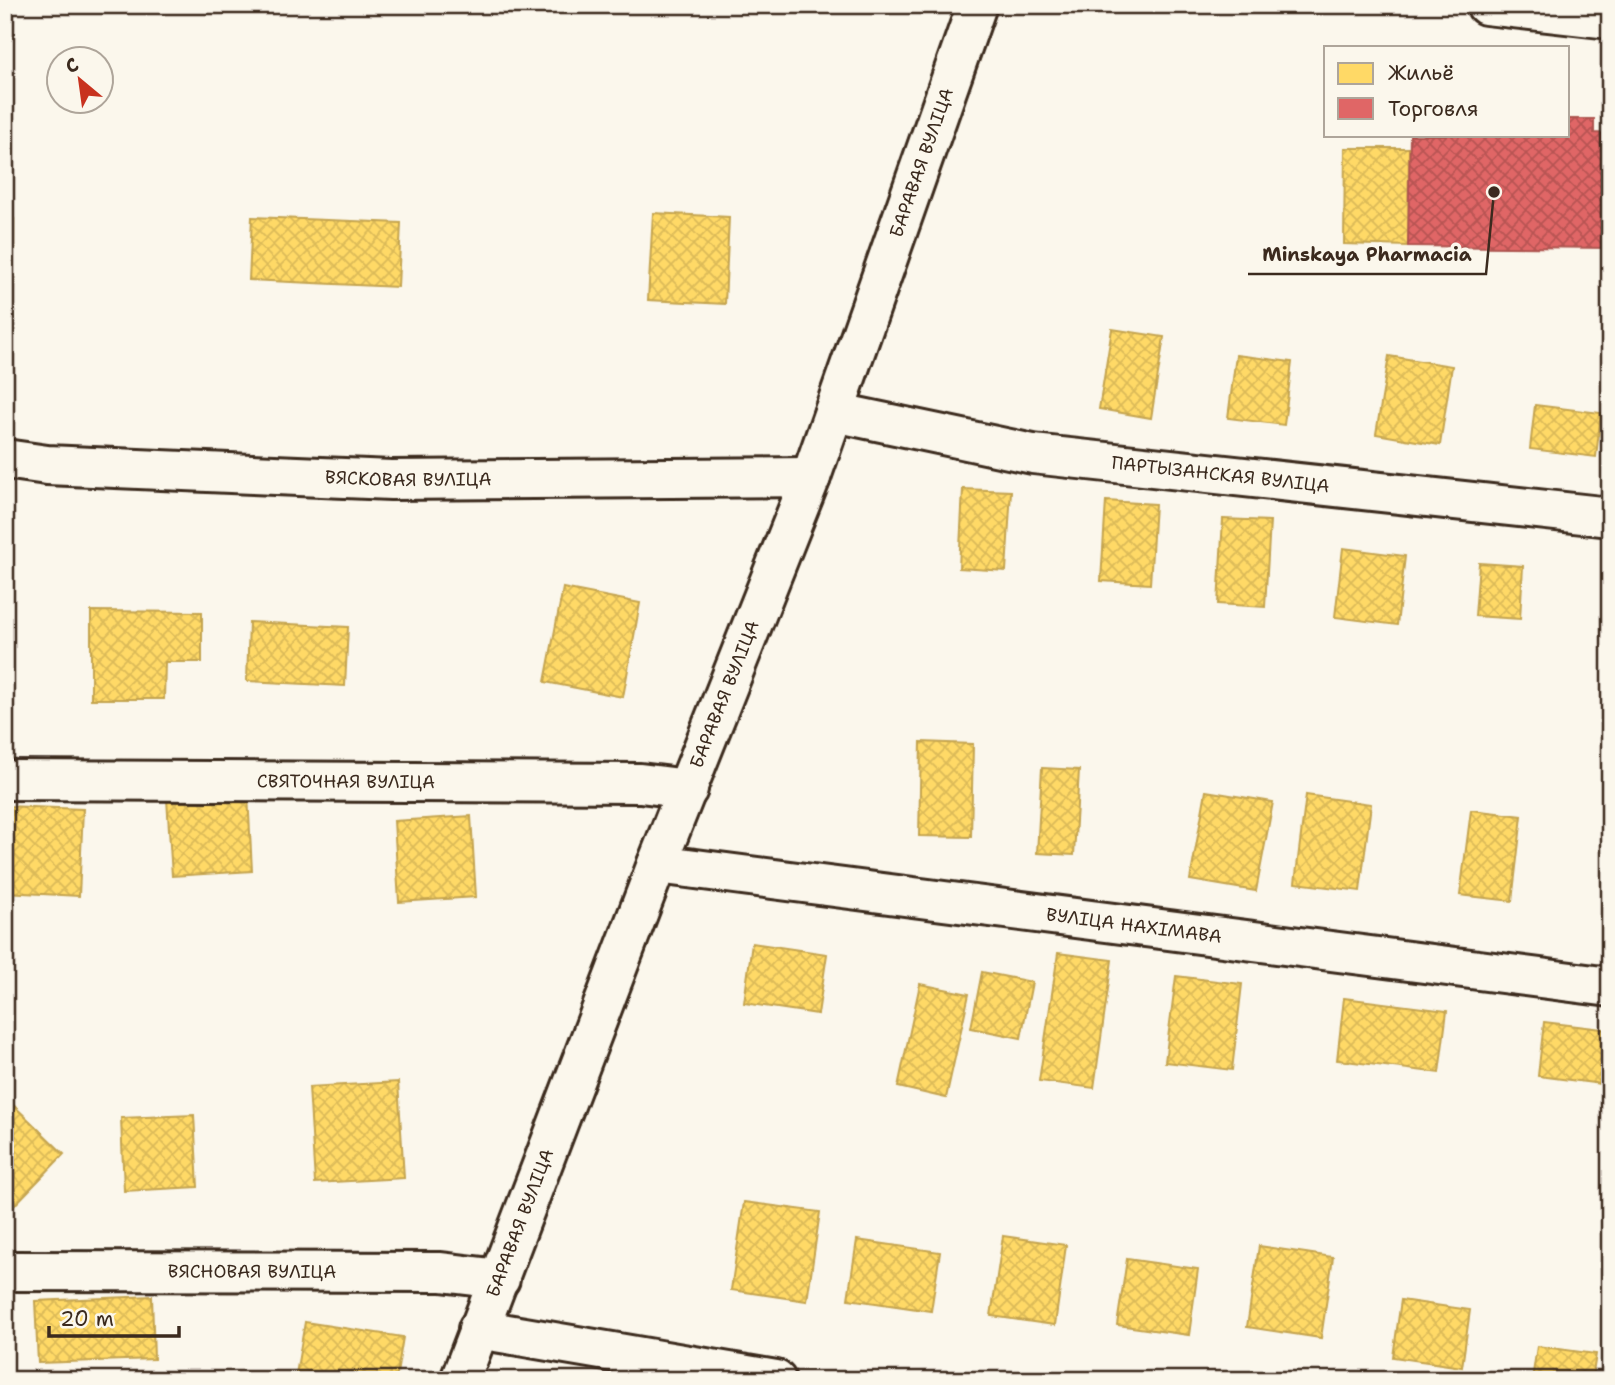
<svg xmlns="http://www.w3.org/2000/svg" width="1615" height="1385" font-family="'Shantell Sans',sans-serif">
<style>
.homes{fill:url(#homes-cross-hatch);stroke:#c4a450;stroke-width:2}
.shops{fill:url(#shops-cross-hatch);stroke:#ae5450;stroke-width:2}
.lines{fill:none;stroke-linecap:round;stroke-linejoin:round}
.minor-casing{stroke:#3b2a1e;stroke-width:44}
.minor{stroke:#fbf7ec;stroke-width:38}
.labels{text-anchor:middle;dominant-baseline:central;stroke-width:7;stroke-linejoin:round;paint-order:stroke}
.street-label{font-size:18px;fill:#3b2a1e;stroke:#fbf7ec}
.leader{fill:none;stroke:#3b2a1e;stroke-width:2.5}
.callout-dot{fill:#3b2a1e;stroke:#fbf7ec;stroke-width:2.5}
.callout-label{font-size:19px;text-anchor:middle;font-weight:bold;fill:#3b2a1e;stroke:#fbf7ec;stroke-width:7;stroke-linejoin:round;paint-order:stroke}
</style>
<defs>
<pattern id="homes-cross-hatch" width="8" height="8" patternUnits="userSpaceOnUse" patternTransform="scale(1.75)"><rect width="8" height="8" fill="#ffd966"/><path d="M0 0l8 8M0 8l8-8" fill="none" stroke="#dbba58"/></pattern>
<pattern id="shops-cross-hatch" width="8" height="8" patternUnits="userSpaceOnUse" patternTransform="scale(1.75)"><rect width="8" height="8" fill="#e06666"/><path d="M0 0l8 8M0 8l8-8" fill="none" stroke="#b75453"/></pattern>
</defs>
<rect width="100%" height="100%" fill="#fbf7ec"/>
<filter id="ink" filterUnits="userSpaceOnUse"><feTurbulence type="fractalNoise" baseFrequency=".0143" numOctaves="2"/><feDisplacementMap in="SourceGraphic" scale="14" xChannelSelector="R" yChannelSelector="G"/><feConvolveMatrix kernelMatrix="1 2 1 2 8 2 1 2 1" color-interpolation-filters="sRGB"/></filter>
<g filter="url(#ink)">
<!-- homes -->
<g class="homes">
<path d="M1345,148H1409L1408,246L1344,244Z"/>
<path d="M653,213L729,217L725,304L648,300Z"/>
<path d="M252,217L401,223L398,287L249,280Z"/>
<path d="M5,219H14L13,295H5Z"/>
<path d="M1112,329L1164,337L1151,418L1099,409Z"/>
<path d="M1236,355L1292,362L1284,425L1228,418Z"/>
<path d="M1389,356L1452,366L1440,445L1376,434Z"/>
<path d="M1535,405L1601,413L1596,457L1530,449Z"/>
<path d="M963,489L1011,491L1006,571L959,568Z"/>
<path d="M1106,501L1155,504L1150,584L1101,581Z"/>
<path d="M1223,519L1270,521L1265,607L1218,604Z"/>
<path d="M1343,548L1405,556L1397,625L1335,617Z"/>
<path d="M1479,563L1523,566L1520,619L1475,616Z"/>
<path d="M563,588L640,603L623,697L545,682Z"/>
<path d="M91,611L202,612V662H165L164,699H91Z"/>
<path d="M249,622L348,627L345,686L247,681Z"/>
<path d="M921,742L973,744L971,837L919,836Z"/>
<path d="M1042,768L1079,770L1074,855L1037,853Z"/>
<path d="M1206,791L1273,802L1256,891L1190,880Z"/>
<path d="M248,794L252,871L172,876L167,799Z"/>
<path d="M1306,795L1371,804L1360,891L1295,883Z"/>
<path d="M5,806L83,809L79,896L5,892Z"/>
<path d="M1471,810L1522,816L1512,901L1460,895Z"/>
<path d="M471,816L476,897L399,902L394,821Z"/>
<path d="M752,943L827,954L818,1014L744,1003Z"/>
<path d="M1058,953L1112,960L1094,1088L1039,1081Z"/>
<path d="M982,972L1032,982L1021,1038L971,1028Z"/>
<path d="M1176,976L1242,984L1232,1070L1165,1062Z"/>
<path d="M920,984L969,994L946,1098L898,1087Z"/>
<path d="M1344,998L1447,1011L1439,1073L1337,1060Z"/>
<path d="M1544,1022L1610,1030V1085L1538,1076Z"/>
<path d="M398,1082L404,1178L315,1183L309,1087Z"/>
<path d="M5,1097L64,1154L11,1209L5,1204Z"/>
<path d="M194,1115L198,1187L124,1191L121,1118Z"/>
<path d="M744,1202L820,1212L807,1301L731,1290Z"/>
<path d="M1003,1236L1066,1245L1055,1325L991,1316Z"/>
<path d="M857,1240L940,1252L931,1311L848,1299Z"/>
<path d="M1259,1246L1333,1257L1321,1338L1247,1327Z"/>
<path d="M1127,1259L1198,1269L1189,1335L1117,1325Z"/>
<path d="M152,1296L154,1359L38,1363L35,1301Z"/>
<path d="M1401,1300L1470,1310L1462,1367L1393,1357Z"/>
<path d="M305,1322L403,1337L396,1380H295Z"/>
<path d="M1537,1346L1596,1354L1592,1380H1532Z"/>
</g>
<!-- shops -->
<path class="shops" d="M1568,119H1594V133L1610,134V248L1408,246L1410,135H1568Z"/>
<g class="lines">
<defs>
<g id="minor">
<path d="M1486,5L1610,19"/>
<path id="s1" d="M834,412L1033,454L1610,517"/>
<path id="s2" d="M5,459L47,465L391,480L811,477"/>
<path id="s3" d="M5,780L640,783L688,789"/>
<path id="s4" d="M657,864L1610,987"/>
<path id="s5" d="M5,1271L441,1272L500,1279"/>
<path d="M478,1329L776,1380"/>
<path id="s6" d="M460,1380L657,864L811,477L977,5"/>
</g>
</defs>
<!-- minor casing -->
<use href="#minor" class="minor-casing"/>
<!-- minor -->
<use href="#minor" class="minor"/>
</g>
</g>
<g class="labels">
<!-- street labels -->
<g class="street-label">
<text stroke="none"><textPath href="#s6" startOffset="1302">БАРАВАЯ ВУЛІЦА</textPath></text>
<text stroke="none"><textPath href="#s1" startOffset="392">ПАРТЫЗАНСКАЯ ВУЛІЦА</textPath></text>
<text stroke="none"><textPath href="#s2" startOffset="404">ВЯСКОВАЯ ВУЛІЦА</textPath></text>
<text stroke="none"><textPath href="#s6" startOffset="735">БАРАВАЯ ВУЛІЦА</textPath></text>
<text stroke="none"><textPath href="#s3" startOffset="341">СВЯТОЧНАЯ ВУЛІЦА</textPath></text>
<text stroke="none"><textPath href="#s4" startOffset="481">ВУЛІЦА НАХІМАВА</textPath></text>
<text stroke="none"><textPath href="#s6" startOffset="168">БАРАВАЯ ВУЛІЦА</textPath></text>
<text stroke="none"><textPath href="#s5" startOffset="247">ВЯСНОВАЯ ВУЛІЦА</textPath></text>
</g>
</g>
<!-- callouts -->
<path class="leader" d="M1494 192L1486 274H1248"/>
<circle class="callout-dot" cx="1494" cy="192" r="7"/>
<g class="callout-label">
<text x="1367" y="261">Minskaya Pharmacia</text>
</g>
<!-- margin -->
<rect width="1615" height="1385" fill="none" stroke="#fbf7ec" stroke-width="28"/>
<rect x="14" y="14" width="1587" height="1357" fill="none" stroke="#3b2a1e" stroke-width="2.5" filter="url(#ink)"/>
<!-- legend -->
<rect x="1324" y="46" width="245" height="91" fill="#fbf7ec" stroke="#aea59a" stroke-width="2"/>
<rect x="1338" y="63" width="35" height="21" fill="#ffd966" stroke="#aea59a" stroke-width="2"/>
<text x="1388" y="80" font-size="21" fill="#3b2a1e">Жильё</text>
<rect x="1338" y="98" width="35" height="21" fill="#e06666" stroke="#aea59a" stroke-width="2"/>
<text x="1388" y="116" font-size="21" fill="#3b2a1e">Торговля</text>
<!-- north arrow -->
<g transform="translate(80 80) rotate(331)"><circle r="33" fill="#fbf7ec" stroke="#aea59a" stroke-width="2"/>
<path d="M0-5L12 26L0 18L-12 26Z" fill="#c8321e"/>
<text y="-10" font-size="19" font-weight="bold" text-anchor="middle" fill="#3b2a1e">С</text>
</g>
<!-- scale -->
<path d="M49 1326v10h130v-10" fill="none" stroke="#3b2a1e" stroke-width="3.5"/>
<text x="60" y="1326" font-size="21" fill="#3b2a1e" stroke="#fbf7ec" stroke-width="5" paint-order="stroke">20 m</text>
</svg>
